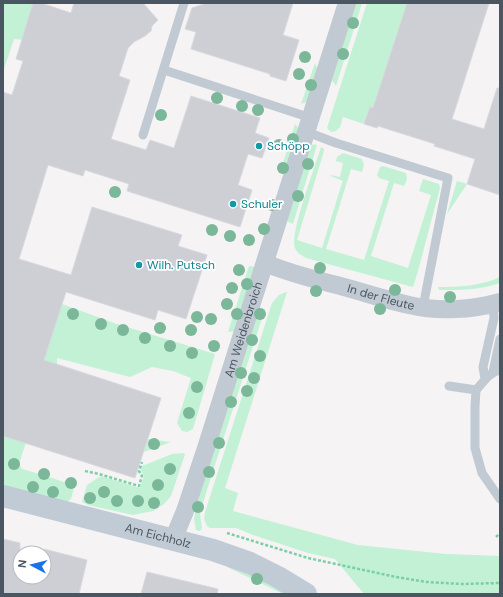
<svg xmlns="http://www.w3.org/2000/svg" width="503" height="597" font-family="'DM Sans',sans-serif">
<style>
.green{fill:#c3f1d5}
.building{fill:#cdcfd5;stroke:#d7d9de}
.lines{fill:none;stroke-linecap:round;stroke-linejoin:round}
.path{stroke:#7ad0a6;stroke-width:2.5;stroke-dasharray:3 2;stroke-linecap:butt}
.service{stroke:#c1cad2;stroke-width:9}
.minor{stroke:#c1cad2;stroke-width:18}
.secondary{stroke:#c1cbd6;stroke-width:22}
.tree{fill:#7bb799}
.culture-dot{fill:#0f9aa8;stroke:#fff;stroke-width:1.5}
.labels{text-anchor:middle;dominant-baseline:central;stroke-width:3.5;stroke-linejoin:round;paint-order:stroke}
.culture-label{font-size:12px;fill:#0d838f;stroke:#fff;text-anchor:start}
.street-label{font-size:12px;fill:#4a5661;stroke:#fff}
</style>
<rect width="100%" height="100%" fill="#f5f3f3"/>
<!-- green -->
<g class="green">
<path d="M3,3H36L24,40L14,39L3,72Z"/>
<path d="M356,3H362L336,86L332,80Z"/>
<path d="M367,3H407L373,108L370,107L364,124L343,117L340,127L336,131L331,132L327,128Z"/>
<path d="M315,63L318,70L309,101L301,104Z"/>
<path d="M295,124L300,130L286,172L280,173Z"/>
<path d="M313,144L317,145L293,224L287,221L310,149Z"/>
<path d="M321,147L324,149V151L297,240L322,248L342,183L343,181L331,176V175L340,177L343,163L336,161L337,157L343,153L362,159L364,165L362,172L351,169L326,249L364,260L389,181L379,178L377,175L380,167L383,166L406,173L407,179L404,186L394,183L371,256L408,268L431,195L419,191L423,179L439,184L440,188L418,271L413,287L306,258C301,255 297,253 295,248C289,235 316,164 321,147Z"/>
<path d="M457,181L467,184L447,214Z"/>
<path d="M249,266L256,267L235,331L228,332Z"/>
<path d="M500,277V283C481,290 459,290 439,290L438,287C457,287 483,286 500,277Z"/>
<path d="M286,292H287L225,488L238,493L233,511L358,545L446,554L500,556V594H364L335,559L308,553L253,535L236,528H210L207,526L204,519L205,512L272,303L279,295Z"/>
<path d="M62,304L114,323L215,354L193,429L187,432L182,431L177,423L191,378L173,371L152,367L130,377L57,358V364L34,417L19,464L22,469L43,475L44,471L47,472L46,476L64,482L67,479L76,480L71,499L67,502L3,487V436L17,440Z"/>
<path d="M262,308L265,309L206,493L200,514L202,528L200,531L196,530L194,519L197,501L259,309Z"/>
<path d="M148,439L171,442L144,452Z"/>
<path d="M183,453L185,454L171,496L164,504L153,511L133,515L88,505L82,502L87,485L101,476L140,488L144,476L141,470L142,466L172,454Z"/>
<path d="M227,563L292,594H283L227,567Z"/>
</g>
<!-- building -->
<g class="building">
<path d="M33,3H41L71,13L74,3H143L158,20L152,26L151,31L145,36L134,42L128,48L119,76L130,80L111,139L146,150L150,140L174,148L191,96L260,118L255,133L269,138L262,158L248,154L238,185L252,190L240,227L127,191L129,184L85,170L83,176L48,165L19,259L71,275L92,207L182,235L178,246L207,255L186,319L158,310L155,320L66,292L44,360L161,398L135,478L3,436V92L12,95L23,61L16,59Z"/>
<path d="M207,3H293L283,35L299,40L286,81L270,76V74L191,49L196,32L185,29L192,8Z"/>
<path d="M407,3H489L452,119L484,129L497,88H500V195L467,184L475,159L434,146L435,144L378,126L377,128L364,124L370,107L373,108Z"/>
<path d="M3,539L20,543V577H44V549L87,560L79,594H3Z"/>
<path d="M147,572L218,589L217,594H141Z"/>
</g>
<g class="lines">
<!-- path -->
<g class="path">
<path d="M85,471L99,474L139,486L142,476L139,471L142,462"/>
<path d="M227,533L308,558L396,577L427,582L461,584L500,583"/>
<path d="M496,537L500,533"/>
</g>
<!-- service -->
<g class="service">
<path d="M164,70L311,118"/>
<path d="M307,132L336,143L448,178L423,307"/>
<path d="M143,135L184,3"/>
<path d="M493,372L500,339"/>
<path d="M485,379L483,367L494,318L493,304"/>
<path d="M449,386L476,390C484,382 488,373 500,370"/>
<path d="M476,390L475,407V448L482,473L500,499"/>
</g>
<!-- minor -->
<g class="minor">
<path id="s1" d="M265,263C291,274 317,280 344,287C366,293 387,300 409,305C438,312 472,310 500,302"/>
<path id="s2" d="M173,540L185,511L206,448L347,3"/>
</g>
<!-- secondary -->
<path class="secondary" id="s3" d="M3,496L213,550L250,563L278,577L306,594"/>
</g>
<!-- trees -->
<g class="tree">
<circle cx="353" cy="23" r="6"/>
<circle cx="343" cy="54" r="6"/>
<circle cx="305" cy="57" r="6"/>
<circle cx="299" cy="74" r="6"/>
<circle cx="311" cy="85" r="6"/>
<circle cx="217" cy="98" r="6"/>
<circle cx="242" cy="106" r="6"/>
<circle cx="258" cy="110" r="6"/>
<circle cx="161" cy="115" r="6"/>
<circle cx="293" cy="139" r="6"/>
<circle cx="279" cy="145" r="6"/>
<circle cx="308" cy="164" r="6"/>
<circle cx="283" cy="168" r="6"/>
<circle cx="115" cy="192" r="6"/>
<circle cx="298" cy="196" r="6"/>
<circle cx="272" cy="205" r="6"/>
<circle cx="264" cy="229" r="6"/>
<circle cx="212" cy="230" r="6"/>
<circle cx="230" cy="236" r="6"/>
<circle cx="249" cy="240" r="6"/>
<circle cx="320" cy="268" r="6"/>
<circle cx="239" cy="270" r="6"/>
<circle cx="247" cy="284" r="6"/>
<circle cx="232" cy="288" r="6"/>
<circle cx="395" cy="290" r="6"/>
<circle cx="316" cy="291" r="6"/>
<circle cx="450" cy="297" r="6"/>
<circle cx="227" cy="304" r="6"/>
<circle cx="380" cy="309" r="6"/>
<circle cx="73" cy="314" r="6"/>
<circle cx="237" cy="314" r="6"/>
<circle cx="260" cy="314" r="6"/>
<circle cx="197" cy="317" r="6"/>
<circle cx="211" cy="319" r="6"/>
<circle cx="101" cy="324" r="6"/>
<circle cx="160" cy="328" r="6"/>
<circle cx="123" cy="330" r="6"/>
<circle cx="191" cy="330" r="6"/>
<circle cx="145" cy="338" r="6"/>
<circle cx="252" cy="340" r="6"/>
<circle cx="170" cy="346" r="6"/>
<circle cx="214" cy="346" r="6"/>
<circle cx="192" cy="353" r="6"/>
<circle cx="260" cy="356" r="6"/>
<circle cx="241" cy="373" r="6"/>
<circle cx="254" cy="378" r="6"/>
<circle cx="197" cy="387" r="6"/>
<circle cx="247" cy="391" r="6"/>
<circle cx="231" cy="402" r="6"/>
<circle cx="189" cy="413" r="6"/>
<circle cx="219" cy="443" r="6"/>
<circle cx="154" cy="444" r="6"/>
<circle cx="14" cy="464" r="6"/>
<circle cx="170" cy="469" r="6"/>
<circle cx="209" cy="472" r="6"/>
<circle cx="44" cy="474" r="6"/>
<circle cx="71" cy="483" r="6"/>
<circle cx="158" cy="485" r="6"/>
<circle cx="33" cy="487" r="6"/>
<circle cx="53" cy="492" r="6"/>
<circle cx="104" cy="492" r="6"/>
<circle cx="90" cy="498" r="6"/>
<circle cx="117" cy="501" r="6"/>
<circle cx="138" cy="501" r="6"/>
<circle cx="154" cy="503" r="6"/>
<circle cx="198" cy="507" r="6"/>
<circle cx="257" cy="579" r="6"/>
</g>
<!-- markers -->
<g class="culture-dot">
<circle cx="259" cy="146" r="4"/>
<circle cx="233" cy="204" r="4"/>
<circle cx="139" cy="265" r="4"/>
</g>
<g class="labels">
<!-- culture labels -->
<g class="culture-label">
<text x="267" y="146">Schöpp</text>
<text x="241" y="204">Schuler</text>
<text x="147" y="265">Wilh. Putsch</text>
</g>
<!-- street labels -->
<g class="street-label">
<text stroke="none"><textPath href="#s1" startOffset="121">In der Fleute</textPath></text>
<text stroke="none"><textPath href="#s2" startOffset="222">Am Weidenbroich</textPath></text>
<text stroke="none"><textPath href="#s3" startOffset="160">Am Eichholz</textPath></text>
</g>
</g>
<!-- border -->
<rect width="503" height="597" fill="none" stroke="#4a5661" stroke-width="8"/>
<!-- north arrow -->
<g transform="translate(32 565) rotate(277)"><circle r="19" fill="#ffffff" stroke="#b7bbc0"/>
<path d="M0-3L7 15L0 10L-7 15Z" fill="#1a73e8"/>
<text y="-6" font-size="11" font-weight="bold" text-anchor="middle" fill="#4a5661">N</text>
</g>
</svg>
